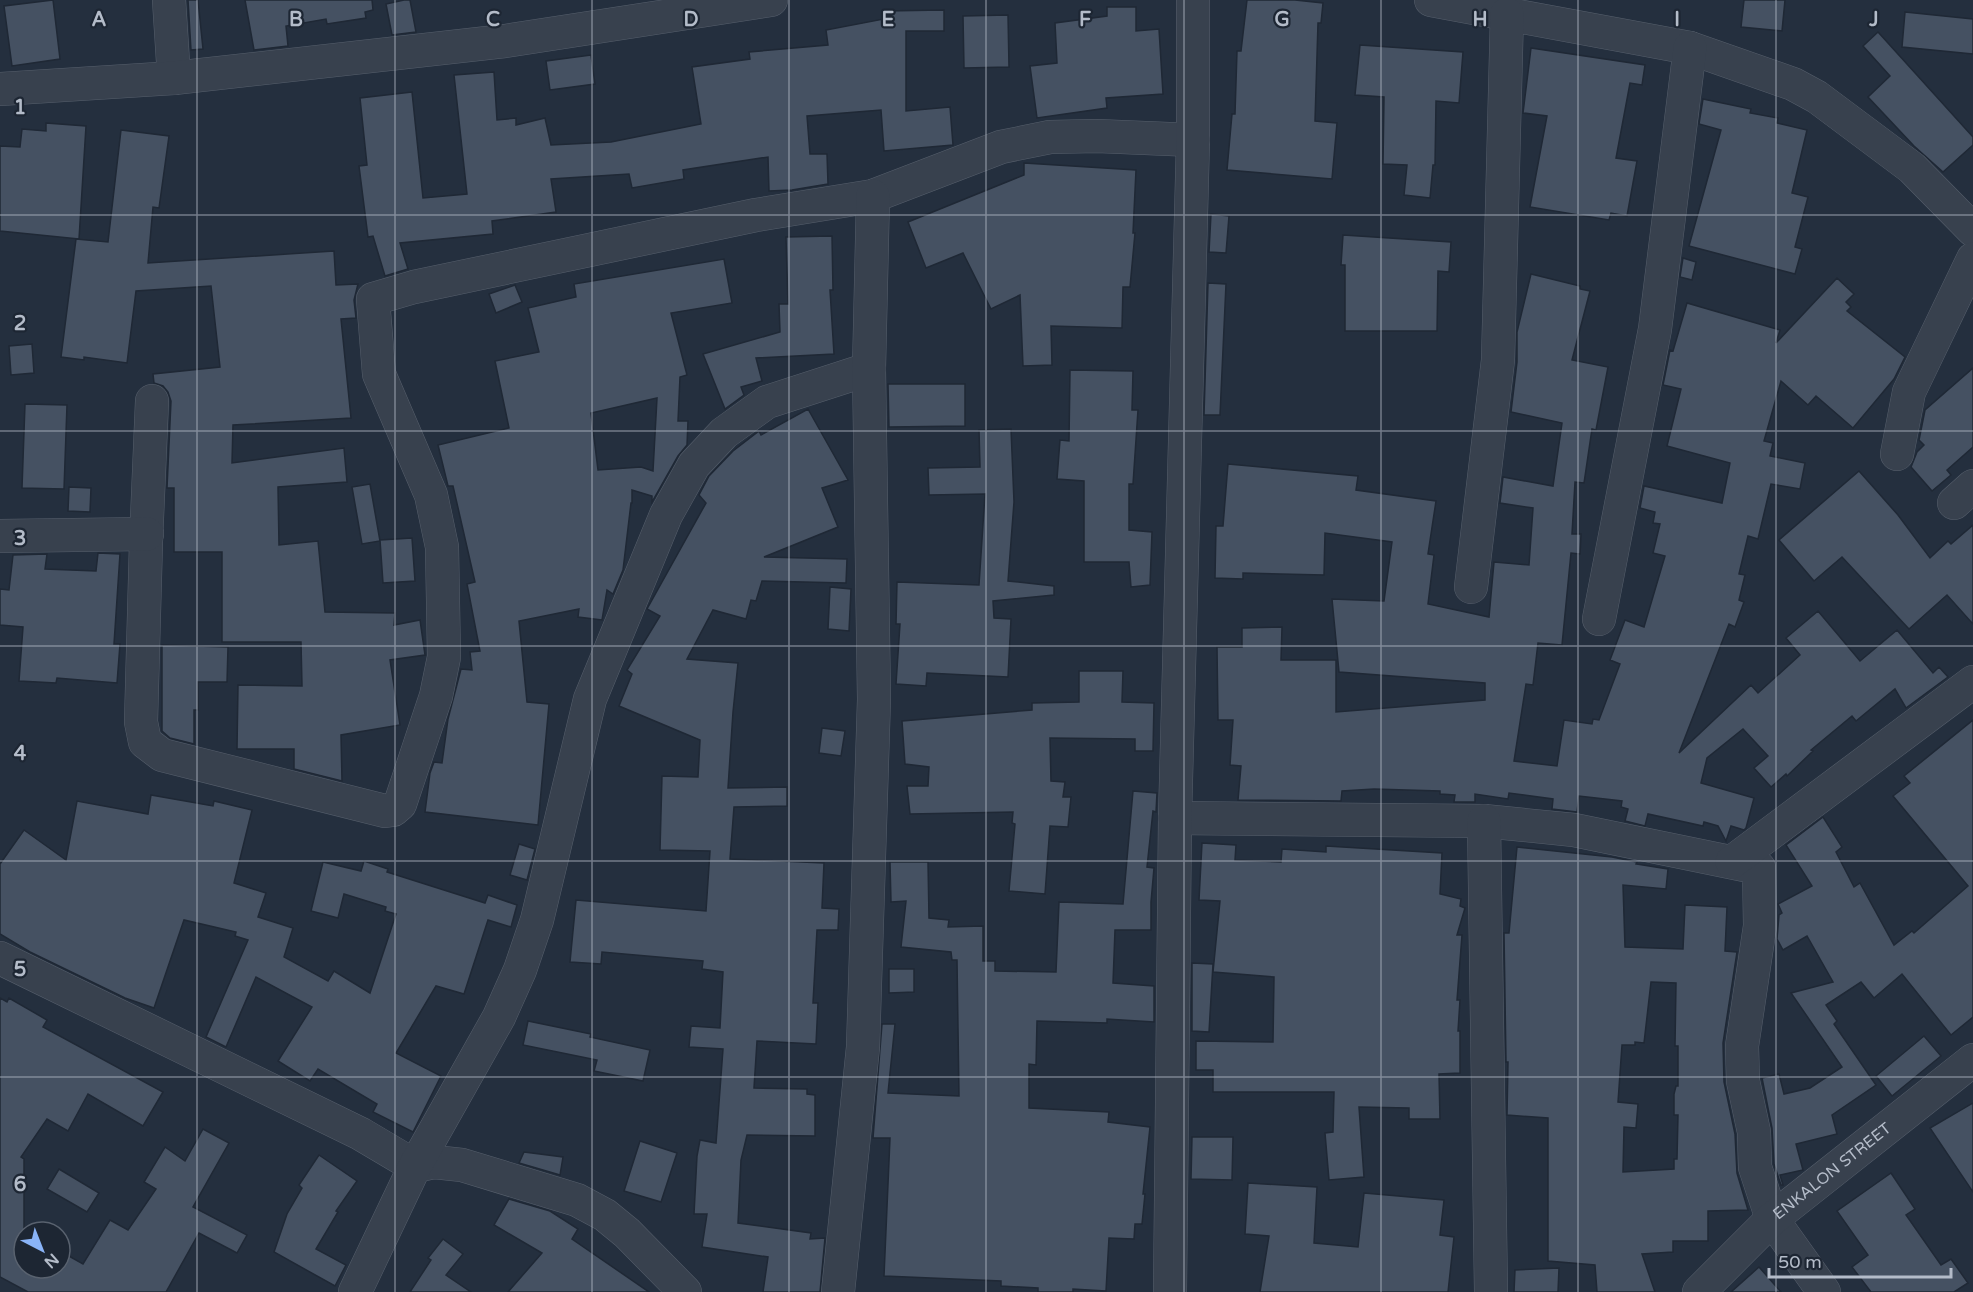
<svg xmlns="http://www.w3.org/2000/svg" width="1973" height="1292" font-family="'Varela Round',sans-serif">
<style>
.building{fill:#455162;stroke:#1f2835;stroke-width:1.5;fill-rule:evenodd}
.lines{fill:none;stroke-linecap:round;stroke-linejoin:round}
.minor-casing{stroke:#565f6c;stroke-width:34}
.minor{stroke:#38414e;stroke-width:33}
.grid{fill:none;stroke:#b4bcc9;stroke-width:1.5;stroke-opacity:0.55}
.labels{text-anchor:middle;dominant-baseline:central;stroke-width:4.5;stroke-linejoin:round;paint-order:stroke}
.street-label{font-size:16px;fill:#b4bcc9;stroke:#1d2633}
.grid-label{font-size:20px;text-anchor:middle;font-weight:bold;fill:#b4bcc9;stroke:#1d2633;stroke-width:4.5;stroke-linejoin:round;paint-order:stroke}
</style>
<rect width="100%" height="100%" fill="#242f3e"/>
<!-- building -->
<g class="building">
<path d="M53,0L60,59L12,66L4,6Z"/>
<path d="M188,0H198L203,49L191,50Z"/>
<path d="M245,0H372L373,10L365,12L366,18L327,24L326,19L286,26L288,46L254,50Z"/>
<path d="M404,0H410L416,32L392,35L386,4Z"/>
<path d="M1247,0H1295L1323,3L1321,23H1318L1315,121L1337,123L1332,179L1227,170L1232,114H1235L1237,51H1241Z"/>
<path d="M1744,0H1785L1782,31L1741,27Z"/>
<path d="M1107,7H1136V31L1159,29L1163,94L1106,98L1107,108L1037,118L1030,66L1057,63L1055,23L1107,16Z"/>
<path d="M944,10V31H906V111L950,107L953,145L884,151L881,110L807,116L810,154H827L828,184L792,190L769,191L768,157L683,170L684,179L632,188L629,174L551,179L556,212L492,221L493,234L400,243L408,269L385,276L373,236L368,237L359,166L367,165L360,98L412,92L423,198L467,194L454,75L494,72L497,120L516,118V125L545,118L551,145L611,142L701,124L692,67L750,59L749,52L828,45L826,30L884,19V11Z"/>
<path d="M1905,12L1973,19V54L1902,47Z"/>
<path d="M1008,15L1009,67L964,68L963,16Z"/>
<path d="M1878,32L1973,137V145L1943,172L1914,146L1868,97L1890,76L1863,46Z"/>
<path d="M1360,45L1463,52L1459,103L1436,101L1435,165H1433L1430,198L1404,195L1407,165L1383,164L1384,97L1355,95Z"/>
<path d="M1531,48L1645,65L1642,85L1630,83L1616,158L1637,161L1627,216L1611,213L1609,220L1530,207L1547,116L1523,113Z"/>
<path d="M591,55L595,84L550,90L546,61Z"/>
<path d="M1703,99L1751,109L1750,113L1778,118L1777,123L1807,130L1792,193L1808,197L1795,247L1802,249L1795,274L1689,246L1721,130L1699,124Z"/>
<path d="M46,123L86,126L79,239L0,231V146L20,147L22,129L46,131Z"/>
<path d="M121,130L169,136L159,208L153,207L148,263L334,251L336,285L358,284L354,300L356,318L341,319L351,418L233,425L232,463L344,448L347,482L278,487L279,545L318,541L325,612L395,613L394,625L420,620L425,655L390,660L400,725L341,735L342,781L294,769V749H237L238,685L302,686L301,642H222V552H174V488H167L171,401L168,392L163,386L154,383L153,374L220,367L211,286L136,291L127,363L84,357V360L61,357L76,239L108,242Z"/>
<path d="M1024,163L1136,170L1133,233H1135L1130,287H1123L1122,328L1051,326L1052,365L1023,366L1020,295L991,309L963,253L926,268L908,222L1024,175Z"/>
<path d="M1211,214L1229,216L1226,253L1209,252Z"/>
<path d="M1343,235L1451,242L1449,272L1438,271L1437,331H1345V265H1341Z"/>
<path d="M832,236L833,290H830L834,354L756,358L762,381L741,387L744,395L725,409L703,354L780,332L779,304H788L786,237Z"/>
<path d="M1683,258L1696,262L1692,280L1680,277Z"/>
<path d="M724,259L732,303L671,313L687,375L680,377L678,421H688L687,445L678,456L652,502V496L632,490V503H631L623,570L613,594L607,590L602,620L578,617L579,609L519,621L527,702L549,704L538,825L425,812L430,773L434,762L442,763L448,719L461,669L472,670L470,652L480,651L467,584L475,582L453,486H448L438,445L509,428L495,361L539,352L528,308L576,297L574,284ZM657,398L653,471L641,467L598,470L591,413Z"/>
<path d="M1531,274L1580,286V289L1590,291L1572,360L1608,367L1596,430L1592,429L1584,483L1575,482L1572,534H1581L1580,554L1571,553L1562,645L1538,643L1533,685L1526,684L1514,761L1557,766L1564,720L1592,724L1593,719L1599,720L1620,664L1610,660L1625,620L1644,627L1665,556L1653,553L1660,524L1653,523L1655,512L1640,508L1644,486L1722,503L1730,463L1667,446L1681,389L1663,385L1670,350L1673,351L1687,303L1780,330L1776,343L1837,278L1854,294L1846,302L1851,307L1847,311L1905,357L1894,379L1853,428L1816,396L1808,405L1781,381L1764,441L1773,443L1770,456L1805,463L1800,489L1771,484L1758,539L1748,536L1739,574L1745,575L1739,600L1744,602L1735,627L1729,624L1679,753L1751,685L1758,693L1800,655L1786,638L1818,611L1860,661L1897,630L1933,673L1939,667L1948,677L1906,708L1895,689L1856,721L1852,716L1811,750L1813,751L1787,776L1786,774L1771,787L1754,768L1768,756L1743,729L1707,758L1701,783L1754,798L1746,828L1744,830L1731,826L1726,841L1718,826L1704,822L1703,826L1648,814L1645,826L1625,821L1628,809L1621,807L1622,801L1579,796L1577,812L1552,809L1553,799L1509,793L1508,799L1475,794V802H1454L1455,795L1440,794V791L1374,789L1342,791L1341,801L1238,800L1241,766L1230,765L1233,720H1218L1217,647H1242V628L1282,627L1281,660H1336V712L1485,700V683L1339,672L1332,599L1384,601L1392,542L1325,533L1324,575L1243,573V579L1215,578L1216,526H1223L1228,464L1358,476L1356,490L1436,501L1428,554L1434,555L1428,604L1489,617L1494,562L1529,565L1533,508L1500,503L1503,477L1553,486L1562,423L1511,412L1517,362V332Z"/>
<path d="M1208,283L1226,284L1220,415H1204Z"/>
<path d="M515,285L522,302L496,313L489,294Z"/>
<path d="M32,344L34,373L11,375L9,346Z"/>
<path d="M1973,368V447L1947,470L1951,475L1932,491L1911,467L1917,452L1924,445L1919,440L1925,410Z"/>
<path d="M1070,370L1133,371L1132,410H1138L1133,484H1129V530L1152,532L1150,585L1131,587L1129,562H1084V481L1057,479L1060,440L1069,441Z"/>
<path d="M888,384H965V426L889,427Z"/>
<path d="M25,404L67,405L64,489L22,488Z"/>
<path d="M808,409L848,480L822,488L838,527L764,557L847,559L846,583L762,581L756,601L751,600L746,619L713,610L687,659L738,663L733,712L728,788L787,787V806L734,807L730,859L824,863L822,908L839,909L838,930H817L813,1003H818L816,1044L757,1041L754,1088L807,1089V1094L815,1095V1136L747,1135L741,1160L738,1223L811,1233L810,1239L825,1238L820,1292H763L768,1257L702,1247L707,1214H694L697,1156L700,1140L716,1143L723,1049L689,1047L691,1026L720,1028L723,972L702,969L703,961L602,952L601,964L570,962L576,900L706,911L710,851L660,850L662,776L698,777L700,740L619,706L632,674L627,670L660,616L647,609L706,503L699,495L709,476L733,451L759,431L761,435Z"/>
<path d="M1011,429L1014,502L1008,581L1054,586V595L993,601L994,618L1011,619L1008,677L927,673L926,686L896,684L900,624H896L897,582L979,585L985,494L929,495L928,468L980,467L979,430Z"/>
<path d="M1859,471L1898,515L1930,558L1948,541L1951,544L1973,525V624L1947,595L1909,629L1842,557L1814,581L1779,540Z"/>
<path d="M370,484L380,541L362,544L352,487Z"/>
<path d="M69,487L91,488L90,512L68,511Z"/>
<path d="M412,538L415,581L383,583L380,540Z"/>
<path d="M98,553L120,554L114,644H120L117,683L57,678L56,683L19,681L23,627L0,625V589L9,590L13,555L47,554L45,569L96,571Z"/>
<path d="M830,587L851,589L849,631L828,629Z"/>
<path d="M162,645L228,647L227,682H198V710H194V744L170,738L162,731Z"/>
<path d="M1079,671H1123L1122,702L1154,703L1153,751H1135V739L1050,738L1051,781L1065,782L1063,797H1071L1068,827L1050,826L1045,894L1009,891L1015,824L1012,823L1013,812L910,814L907,786H928L929,767L905,764L902,721L1032,710V703L1079,702Z"/>
<path d="M1973,720V1017L1951,1035L1902,974L1874,998L1861,982L1826,1005L1837,1021L1834,1024L1876,1085L1832,1115L1837,1134L1796,1144L1803,1170L1780,1175L1783,1185H1781L1774,1164L1772,1128L1762,1078L1779,1074L1784,1094L1810,1088L1842,1067L1791,993L1833,982L1807,936L1783,950L1777,939L1779,915L1782,913L1778,904L1812,886L1786,845L1823,817L1842,847L1836,852L1854,887L1860,883L1894,945L1912,931L1914,933L1968,886L1893,796L1910,783L1904,776Z"/>
<path d="M822,728L845,731L841,756L819,753Z"/>
<path d="M1133,791L1157,793L1156,812L1153,811L1147,867L1154,868L1151,902V930H1115L1113,983L1154,986V1022L1107,1019V1023L1037,1021L1036,1065L1029,1064V1108L1109,1112L1108,1122L1150,1127L1143,1194H1145L1142,1224H1135L1134,1239L1109,1238L1106,1291L1073,1289V1292H1038V1288L1001,1286V1281L884,1276L890,1138H873L882,1024H895L888,1093L959,1096L957,960H952L951,952L901,947L906,901L891,902L890,862H928L929,918L949,920L948,927L983,926V961H995V971L1056,972L1059,902L1123,904Z"/>
<path d="M151,795L213,806L214,801L252,810L234,883L266,893L258,917L293,928L284,957L328,981L334,971L370,993L396,914L385,911L386,907L344,894L338,918L311,911L323,862L361,871L364,861L388,869L387,872L485,903L488,895L517,905L511,927L488,920L464,994L436,986L396,1053L441,1076L413,1132L373,1112L377,1104L318,1069L310,1081L278,1061L312,1007L256,977L226,1047L206,1037L248,940L235,936L236,932L184,920L154,1008L125,998L30,952L0,934V864L24,830L66,860L77,801L148,814Z"/>
<path d="M1202,843L1236,845L1235,860L1281,862L1282,849L1326,852V846L1442,853L1440,894L1461,899L1460,906L1465,908L1457,935H1462L1457,1000H1460L1458,1031H1460V1073L1439,1074L1440,1119H1409V1108L1359,1107L1364,1177L1329,1180L1325,1133L1333,1132L1334,1092H1213V1070H1196V1041L1273,1042L1274,977L1213,972L1220,901L1199,900Z"/>
<path d="M519,844L535,849L527,880L510,875Z"/>
<path d="M1517,847L1612,857L1637,862L1636,864L1668,869L1666,889L1623,885L1625,947L1683,949L1685,905L1727,907L1725,951L1737,952L1723,1043L1724,1082L1735,1134L1737,1173L1748,1210L1708,1211V1241H1673V1252L1642,1254L1655,1292H1597L1595,1265L1548,1261V1118L1507,1115L1508,1062H1506L1504,933H1509ZM1651,982L1676,983L1675,1046H1678V1086H1676L1674,1094V1115H1678L1677,1159H1674V1169L1623,1172L1624,1127L1636,1128L1638,1104L1618,1102L1622,1045H1635V1042L1644,1043Z"/>
<path d="M1192,963L1213,964L1209,1032L1192,1031Z"/>
<path d="M889,969H914V992L889,993Z"/>
<path d="M0,998L7,1002L9,998L47,1020L43,1027L163,1092L143,1126L88,1094L68,1131L47,1119L21,1157L24,1159V1268H60V1251L83,1264L110,1220L128,1230L156,1189L144,1182L165,1147L185,1161L203,1129L229,1143L193,1207L247,1235L237,1253L199,1233L166,1292H28L0,1277Z"/>
<path d="M528,1021L591,1034L590,1037L650,1050L643,1081L594,1071L597,1060L523,1045Z"/>
<path d="M1924,1036L1941,1056L1892,1096L1876,1076Z"/>
<path d="M1973,1103V1192L1930,1128Z"/>
<path d="M1192,1137H1233L1232,1180L1191,1179Z"/>
<path d="M640,1141L677,1153L661,1202L624,1191Z"/>
<path d="M524,1152L563,1157L560,1175L519,1163Z"/>
<path d="M319,1155L357,1181L336,1211L338,1212L316,1249L346,1265L335,1286L274,1252L287,1214L302,1188L299,1185Z"/>
<path d="M59,1169L99,1193L87,1212L47,1189Z"/>
<path d="M1891,1173L1915,1209L1906,1215L1941,1265L1951,1259L1968,1283L1954,1292H1871L1852,1267L1868,1255L1837,1211Z"/>
<path d="M1248,1183L1317,1187L1314,1243L1358,1247L1364,1193L1444,1200L1440,1235L1454,1237L1448,1292H1260L1269,1236L1245,1234Z"/>
<path d="M509,1199L550,1211L578,1229L572,1239L649,1292H508L542,1253L494,1225Z"/>
<path d="M443,1239L463,1254L446,1275L471,1292H410L431,1260L428,1258Z"/>
<path d="M1759,1267L1781,1292H1731Z"/>
<path d="M1559,1268L1558,1292H1514L1515,1270Z"/>
</g>
<g class="lines">
<defs>
<g id="minor">
<path d="M169,0L174,78"/>
<path d="M1431,0L1690,48L1793,84L1817,97L1912,168L1973,230"/>
<path d="M0,89L174,78L505,41L771,0"/>
<path d="M152,401L146,542L141,722L145,742L162,755L385,811L393,810L400,804L436,696L444,657L442,547L431,495L379,374L373,299L414,287L756,215L873,196L1001,147L1050,137L1097,136L1193,140"/>
<path d="M1897,454L1909,392L1973,259"/>
<path d="M1954,503L1973,486"/>
<path d="M0,536L147,534"/>
<path d="M1471,587L1498,360L1507,14"/>
<path d="M1599,619L1655,329L1690,48"/>
<path d="M1175,818L1484,821L1574,830L1759,868L1760,926L1742,1046L1743,1081L1754,1132L1755,1167L1772,1219L1824,1292"/>
<path d="M1484,821L1491,1292"/>
<path d="M1732,862L1973,682"/>
<path d="M0,958L361,1134L415,1166L434,1162L462,1165L577,1200L605,1215L627,1233L685,1292"/>
<path d="M355,1292L415,1166L499,1017L520,970L537,920L590,699L666,515L694,465L724,433L767,402L869,369"/>
<path d="M838,1292L863,1047L874,699L869,369L873,196"/>
<path d="M1170,1292L1175,818L1193,140V0"/>
<path id="s1" d="M1699,1292L1772,1219L1973,1060"/>
</g>
</defs>
<!-- minor casing -->
<use href="#minor" class="minor-casing"/>
<!-- minor -->
<use href="#minor" class="minor"/>
</g>
<!-- grid -->
<path class="grid" d="M197,0V1292M395,0V1292M592,0V1292M789,0V1292M986,0V1292M1184,0V1292M1381,0V1292M1578,0V1292M1776,0V1292M0,215H1973M0,431H1973M0,646H1973M0,861H1973M0,1077H1973"/>
<g class="labels">
<!-- street labels -->
<g class="street-label">
<text stroke="none"><textPath href="#s1" startOffset="180">ENKALON STREET</textPath></text>
</g>
</g>
<g class="grid-label">
<text x="99" y="26">A</text>
<text x="296" y="26">B</text>
<text x="493" y="26">C</text>
<text x="691" y="26">D</text>
<text x="888" y="26">E</text>
<text x="1085" y="26">F</text>
<text x="1282" y="26">G</text>
<text x="1480" y="26">H</text>
<text x="1677" y="26">I</text>
<text x="1874" y="26">J</text>
<text x="20" y="114">1</text>
<text x="20" y="330">2</text>
<text x="20" y="545">3</text>
<text x="20" y="760">4</text>
<text x="20" y="976">5</text>
<text x="20" y="1191">6</text>
</g>
<!-- north arrow -->
<g transform="translate(42 1250) rotate(138)"><circle r="28" fill="#1d2633" stroke="#59626f" stroke-width="1.5"/>
<path d="M0-4.5L10 22L0 15L-10 22Z" fill="#8ab4f8"/>
<text y="-9" font-size="16" font-weight="bold" text-anchor="middle" fill="#b4bcc9">N</text>
</g>
<!-- scale -->
<path d="M1769 1268v9h182v-9" fill="none" stroke="#b4bcc9" stroke-width="3"/>
<text x="1778" y="1268" font-size="18" fill="#b4bcc9" stroke="#1d2633" stroke-width="4.5" paint-order="stroke">50 m</text>
</svg>
